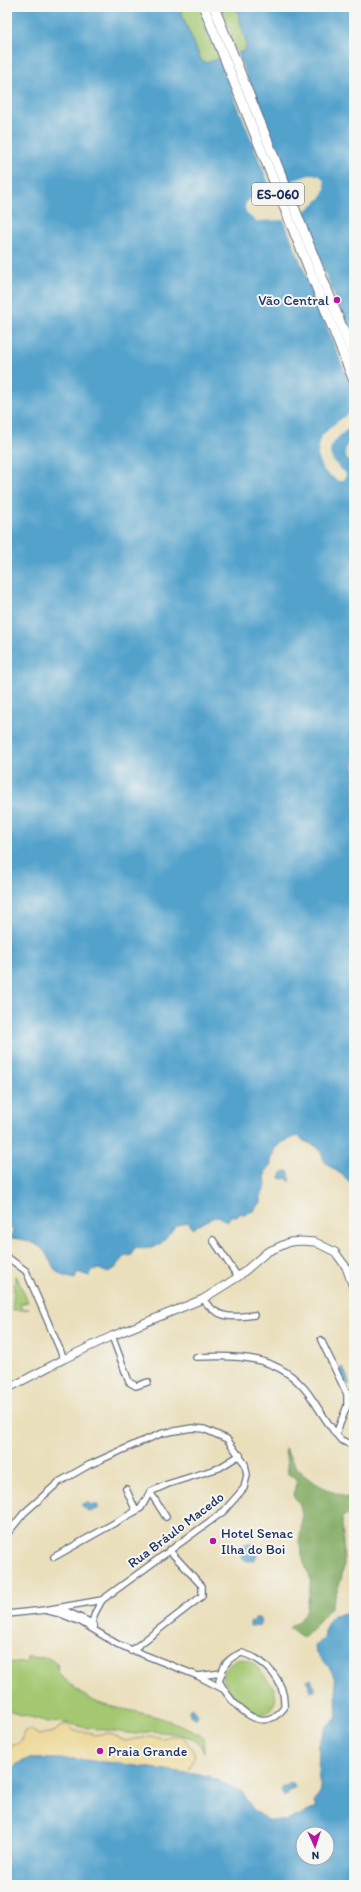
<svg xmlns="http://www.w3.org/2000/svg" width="361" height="1892" font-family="Itim,sans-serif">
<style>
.green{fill:#a4c871;stroke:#607c68;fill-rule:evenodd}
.forest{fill:#83ac63;stroke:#4f6e60}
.sand{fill:#eeda9e;stroke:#84847e}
.water{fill:#52a2cc;stroke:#366895;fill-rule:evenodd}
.pier{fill:#eadfbb}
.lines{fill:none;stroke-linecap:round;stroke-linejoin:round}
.minor-casing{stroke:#636d7f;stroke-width:8}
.tertiary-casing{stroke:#636d7f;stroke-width:9}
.primary-casing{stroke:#636d7f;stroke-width:11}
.minor{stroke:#fff;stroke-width:5.5}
.tertiary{stroke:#fff;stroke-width:7}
.primary{stroke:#fff;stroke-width:9}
.poi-dot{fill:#b5179e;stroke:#f6f6f2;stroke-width:1.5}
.labels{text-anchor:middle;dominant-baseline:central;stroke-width:4;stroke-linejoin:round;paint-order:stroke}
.shield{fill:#f6f6f2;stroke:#5d6b8a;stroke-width:1}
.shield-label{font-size:13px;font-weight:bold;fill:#1b2f5e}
.poi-label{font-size:14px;fill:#1b2f5e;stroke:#f6f6f2;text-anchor:start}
.street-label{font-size:14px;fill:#1b2f5e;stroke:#f6f6f2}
</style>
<rect width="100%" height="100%" fill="#f6f6f2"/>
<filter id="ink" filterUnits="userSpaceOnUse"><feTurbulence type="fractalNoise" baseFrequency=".025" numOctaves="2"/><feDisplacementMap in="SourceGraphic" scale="8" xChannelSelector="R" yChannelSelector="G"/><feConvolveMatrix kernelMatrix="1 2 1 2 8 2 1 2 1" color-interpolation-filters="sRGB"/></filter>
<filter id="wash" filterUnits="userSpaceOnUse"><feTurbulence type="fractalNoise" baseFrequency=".012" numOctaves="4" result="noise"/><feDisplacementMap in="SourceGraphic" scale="16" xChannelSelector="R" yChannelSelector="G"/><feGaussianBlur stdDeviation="0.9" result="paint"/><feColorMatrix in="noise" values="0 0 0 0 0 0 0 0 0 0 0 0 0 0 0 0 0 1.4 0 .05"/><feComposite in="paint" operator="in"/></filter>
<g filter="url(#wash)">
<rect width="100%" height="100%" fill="#eadfbb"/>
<!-- green -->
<g class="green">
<path d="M179,7L235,9C241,14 249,44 244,51L209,63L202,62ZM227,23L232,36L211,45L205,31Z"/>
<path d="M16,1275L28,1302L20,1304L21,1308L29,1309L23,1310H12L15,1276Z"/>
<path d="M27,1657L48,1658L57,1663L58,1672C68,1682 78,1692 90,1699C105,1707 121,1708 137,1712C161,1717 182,1724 203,1736L204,1752L200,1745L192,1738L178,1734L153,1731L136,1734L82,1727L67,1723L49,1722L7,1711V1662L26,1663Z"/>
<path d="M241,1659C251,1660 255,1665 261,1672C266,1678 273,1685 275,1692C279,1705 265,1718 253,1713C240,1708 229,1689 222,1678C224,1668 232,1661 241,1659Z"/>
</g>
<!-- forest -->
<path class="forest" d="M285,1448C289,1455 293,1463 299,1470C310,1483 338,1495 354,1500V1511L342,1517L344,1564L341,1580L331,1607L304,1638L289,1628C294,1623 304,1618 306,1611C307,1609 310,1587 311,1584C311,1574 304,1567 303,1558C301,1551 299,1543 300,1536C302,1523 305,1506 293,1496L297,1479L288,1474Z"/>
<!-- sand -->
<path class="sand" d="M68,1724L74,1731L88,1732L94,1735L108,1733L125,1741L149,1736L164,1738L171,1736H183L195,1754L188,1774L116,1763L54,1759H28L17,1764L11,1771L7,1767V1748L21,1742L24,1732L30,1729L38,1735L54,1732L60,1727Z"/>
<!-- water -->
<g class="water">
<path d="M7,7H179L200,59L205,63L244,51L247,45L237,11L231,8L216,13L214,7H354V1194C353,1178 337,1173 326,1163C321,1158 323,1151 317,1147C311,1143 304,1143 299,1136C290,1138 279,1143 274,1150V1156L271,1159V1165L265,1173L266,1186L261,1196V1203L256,1206L255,1210L244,1215L240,1213L237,1217L232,1215L227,1221L217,1216C211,1219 196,1225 193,1229L188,1222L175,1226C163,1244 157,1251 134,1248L132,1255L123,1257L117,1267L108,1273L99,1269L92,1271L89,1276L77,1272L75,1279C52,1274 56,1269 45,1252C39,1242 19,1238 8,1238L14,1231L7,1227Z"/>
<path d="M286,1171L289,1172L290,1182L286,1178L285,1179L280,1178L282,1173Z"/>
<path d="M343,1367L350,1384L345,1386L338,1369Z"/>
<path d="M87,1502L91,1505H98V1509L89,1512L82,1506V1504Z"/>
<circle cx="249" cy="1552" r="9"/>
<path d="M354,1610V1885H7L8,1776L17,1764L28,1759H74L116,1763L208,1776L242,1792L253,1809L267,1820L286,1821L316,1808L314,1803L321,1790L318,1774L319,1744L327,1726L337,1718C334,1688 343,1676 316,1654L315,1645L324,1639L326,1626L333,1615L347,1613ZM303,1834H327V1858H303Z"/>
<path d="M255,1618H260L261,1625L250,1626V1622L254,1621Z"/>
<path d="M311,1679L315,1691L310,1692L307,1680Z"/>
<path d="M192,1708L198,1715L196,1719L190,1715L189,1710Z"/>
<path d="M292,1782L295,1787L286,1793L287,1795L284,1797L281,1789Z"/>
</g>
<!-- pier -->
<g class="pier">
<path d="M236,51L288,182L313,174L320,176L324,181L325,188L323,195L313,205L301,214L354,345V393L284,220L256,221L246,213L245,206L248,200L253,196L271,189L219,57Z"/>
<path d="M354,409V424L339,436L331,446L330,454L333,461L346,474L344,480L338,481L327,473L322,468L318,455L319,442L322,436L331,427Z"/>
<path d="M354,440L348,453L354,461V464L347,459L345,453L347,445Z"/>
</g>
</g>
<g filter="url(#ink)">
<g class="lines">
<defs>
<g id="minor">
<path d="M213,1240L238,1277"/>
<path d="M7,1257L26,1271L64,1359"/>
<path d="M203,1299C217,1319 232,1318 254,1315"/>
<path d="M112,1336L129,1382L136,1386L148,1382"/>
<path d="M321,1340L347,1394V1406L336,1434"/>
<path d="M196,1357C239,1355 279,1355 308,1393C318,1407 326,1421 336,1434L341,1440L354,1446"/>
<path d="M126,1489L136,1511"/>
<path d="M150,1492L166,1517"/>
<path d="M7,1534L24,1513L59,1482L89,1465L138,1443L163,1433L192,1428L204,1429L227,1439L245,1464L247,1475L244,1488L224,1511L102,1600L95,1613L92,1623"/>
<path d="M54,1557L136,1511L141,1508L150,1492L168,1484L219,1468L240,1455"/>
<path d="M59,1608L92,1623L94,1626"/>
<path d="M45,1610L61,1614L81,1622L117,1644L198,1676L223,1689"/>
<path d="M7,1614L45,1610L102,1600"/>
<path d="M131,1651L202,1596V1586L169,1550"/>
<path d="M242,1653C267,1660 286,1682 284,1708C260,1738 231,1703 219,1681C223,1667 226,1658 242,1653Z"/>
<path d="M198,1676L222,1673"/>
</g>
<path id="tertiary" d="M7,1389L64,1359L112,1336L203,1299L238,1277L267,1252L290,1242L301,1241L315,1242L335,1252L346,1267L354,1290"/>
<g id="primary">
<path d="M204,7L354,381"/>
<path d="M214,7L354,357"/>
</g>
</defs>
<!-- minor casing -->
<use href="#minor" class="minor-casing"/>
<!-- tertiary casing -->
<use href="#tertiary" class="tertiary-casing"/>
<!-- primary casing -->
<use href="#primary" class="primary-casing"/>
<!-- minor -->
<use href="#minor" class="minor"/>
<!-- tertiary -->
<use href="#tertiary" class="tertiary"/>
<!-- primary -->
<use href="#primary" class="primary"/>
</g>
</g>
<!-- markers -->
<g class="poi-dot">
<circle cx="337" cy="300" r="4"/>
<circle cx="213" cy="1541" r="4"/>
<circle cx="100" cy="1751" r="4"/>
</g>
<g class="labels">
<!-- shield labels -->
<rect class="shield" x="252" y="183" width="52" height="22" rx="3"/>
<g class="shield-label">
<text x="278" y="194">ES-060</text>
</g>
<!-- poi labels -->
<g class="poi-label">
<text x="329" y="300" text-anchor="end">Vão Central</text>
<text x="221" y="1533">Hotel Senac<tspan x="221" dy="16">Ilha do Boi</tspan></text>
<text x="108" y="1751">Praia Grande</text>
</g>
<!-- street labels -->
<g class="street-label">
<text transform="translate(176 1530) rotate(-37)">Rua Bráulo Macedo</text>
</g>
</g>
<!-- margin -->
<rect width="361" height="1892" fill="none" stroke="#f6f6f2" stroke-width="24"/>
<!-- north arrow -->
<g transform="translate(315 1846) rotate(177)"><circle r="19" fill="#f6f6f2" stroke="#9ea6b7"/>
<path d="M0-3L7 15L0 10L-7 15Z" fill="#b5179e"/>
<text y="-6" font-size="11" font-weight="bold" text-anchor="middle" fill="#1b2f5e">N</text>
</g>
</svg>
